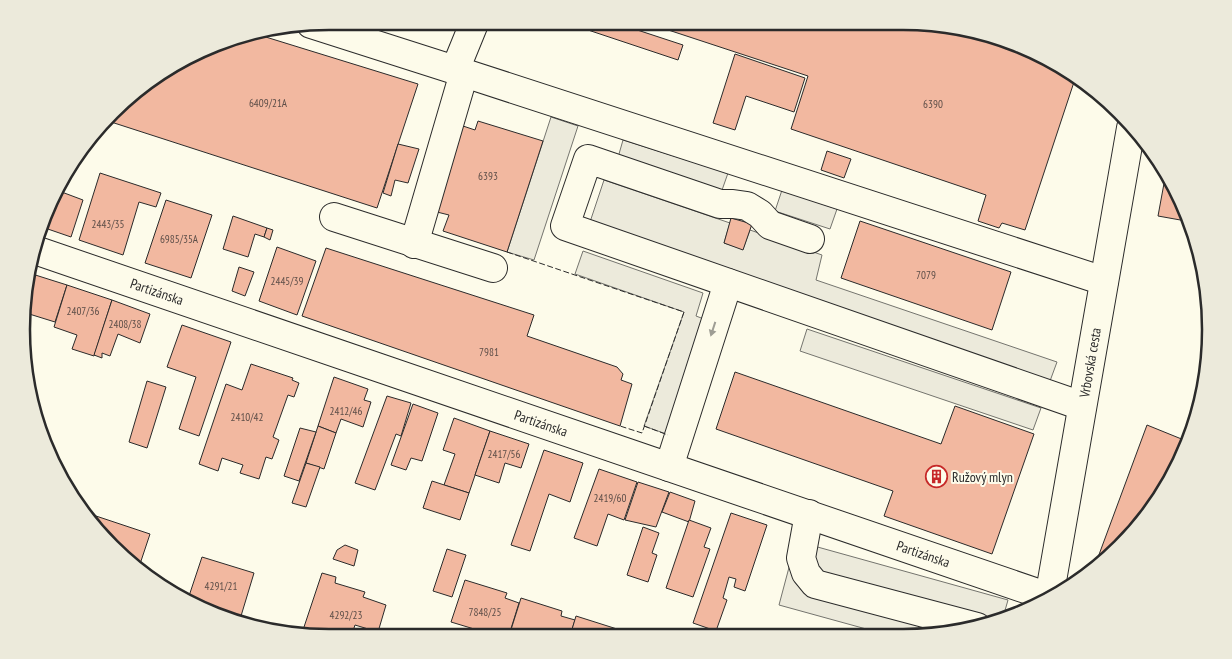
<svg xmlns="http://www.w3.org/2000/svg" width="1232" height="659" font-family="'PT Sans Narrow',sans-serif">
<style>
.parking{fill:#eceadb;stroke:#74746e}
.building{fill:#f2b8a0;stroke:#2b2b2b}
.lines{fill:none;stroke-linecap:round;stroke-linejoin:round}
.minor-casing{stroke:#2b2b2b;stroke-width:30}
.minor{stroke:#fdfbea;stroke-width:28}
.fence{stroke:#2b2b2b;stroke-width:1;stroke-dasharray:6 2.5;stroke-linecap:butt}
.oneway{fill:#9e9d94}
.labels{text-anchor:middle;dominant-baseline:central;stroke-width:4;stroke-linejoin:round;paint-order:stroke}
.number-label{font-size:11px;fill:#5d4e48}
.street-label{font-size:14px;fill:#2b2b2b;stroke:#fdfbea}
.poi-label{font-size:14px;fill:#2b2b2b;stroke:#fdfbea;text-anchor:start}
.rim{fill:none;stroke:#2b2b2b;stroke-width:2.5}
</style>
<rect width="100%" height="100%" fill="#fdfbea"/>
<!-- parking -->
<g class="parking">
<path d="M551,117L578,126L534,260L507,252Z"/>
<path d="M623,140L728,173L721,193L617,161Z"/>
<path d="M604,180L730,223L724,243L743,249L750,230L822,255L816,280L1057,362L1050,381L589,225Z"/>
<path d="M782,190L837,209L830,229L775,211Z"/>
<path d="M583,251L703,293L696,316L709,321L669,435L644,426L684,312L575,274Z"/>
<path d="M807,329L1041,408L1033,430L800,351Z"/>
<path d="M796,541L1008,600L1002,621L942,635H888L779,605Z"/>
</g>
<!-- building -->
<g class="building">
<path d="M571,22H613L683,45L678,60L570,24Z"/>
<path d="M644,22H922L983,32L1056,62L1075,79L1025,230L1002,223L999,228L978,221L986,195L791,129L808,76Z"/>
<path d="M256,34L418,84L377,208L108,121L142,85L230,38Z"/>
<path d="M735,54L805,78L794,112L746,96L735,130L713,123Z"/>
<path d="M478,121L543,141L507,252L443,231L449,215L433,211L460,125L475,130Z"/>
<path d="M398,144L419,149L408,183L395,180L391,196L383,193Z"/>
<path d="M827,151L851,159L844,178L821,170Z"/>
<path d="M100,173L161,193L156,207L139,202L123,255L79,240Z"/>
<path d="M1165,178L1186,221L1158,216Z"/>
<path d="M63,181L59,191L83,200L71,237L42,227Z"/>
<path d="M166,200L212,215L191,278L145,263Z"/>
<path d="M233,216L267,228L264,237L255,234L248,257L223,249Z"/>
<path d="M731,218L752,224L743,250L724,243Z"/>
<path d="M860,221L1011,272L992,330L841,278Z"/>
<path d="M267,228L273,230L270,240L264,237Z"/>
<path d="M277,247L316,261L297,315L259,301Z"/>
<path d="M326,248L534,315L527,336L617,367L623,374L621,380L632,384L620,426L302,316Z"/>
<path d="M239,267L254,272L245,296L232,291Z"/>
<path d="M29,273L67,285L55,322L26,313Z"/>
<path d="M67,285L112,300L94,356L72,349L77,335L54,327Z"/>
<path d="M112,300L150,314L140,343L118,334L110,356L102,353V358L94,355Z"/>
<path d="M182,325L231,342L199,436L179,429L196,377L167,367Z"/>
<path d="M251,364L293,378L292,380L299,383L294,397L288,395L273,437L279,440L272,459L266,457L259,479L240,473L243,465L222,458L218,471L199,464L226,384L242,390Z"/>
<path d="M735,372L941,444L955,406L1034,434L992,554L884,516L893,491L716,429Z"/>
<path d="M334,377L368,389L364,400L371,402L363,427L341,419L336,433L318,426Z"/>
<path d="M147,381L166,387L147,448L129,442Z"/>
<path d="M387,396L411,403L401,436L396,434L375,490L355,483Z"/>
<path d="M413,404L438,413L422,461L411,458L406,470L391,465Z"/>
<path d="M454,418L490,431L469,493L444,485L455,454L443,450Z"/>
<path d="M1147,425L1184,440L1170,483L1134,533L1102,561L1097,560Z"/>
<path d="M318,426L336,433L324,469L306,463Z"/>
<path d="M300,428L316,432L299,481L284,476Z"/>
<path d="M490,431L529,444L521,468L505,463L499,483L475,475Z"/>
<path d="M544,450L583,463L570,502L549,494L530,551L511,545Z"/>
<path d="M306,463L320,467L306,507L292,503Z"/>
<path d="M599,469L637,482L624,520L608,514L597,546L574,538Z"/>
<path d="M432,481L469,493L460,520L423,508Z"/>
<path d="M638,482L669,492L656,527L625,520Z"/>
<path d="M670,492L695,501L689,522L662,512Z"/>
<path d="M731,513L767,525L745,591L734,587L736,579L729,577L723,598L727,600L716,631L693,623Z"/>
<path d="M90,514L150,534L139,567L98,533L89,519Z"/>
<path d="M689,520L711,528L704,547L710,549L693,597L666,588Z"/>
<path d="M643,527L659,533L652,553L657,555L648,582L627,575Z"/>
<path d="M345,545L358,550L354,566L333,559L337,550Z"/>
<path d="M447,549L466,555L452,597L433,591Z"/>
<path d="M202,557L254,573L241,616L188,599Z"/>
<path d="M322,573L336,577L335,583L365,592L363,597L386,605L378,632L355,625L351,637L301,636Z"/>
<path d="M465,580L507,593L505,598L519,603L509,635L495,631L494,635L451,622Z"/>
<path d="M521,598L562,611L561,616L575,620L570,636H509Z"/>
<path d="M576,616L617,629L616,634L624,636H570Z"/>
<path d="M740,631L759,635L762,636H739Z"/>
</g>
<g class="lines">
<defs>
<g id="minor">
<path d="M311,24L455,70L1104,281"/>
<path d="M455,70L475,21"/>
<path d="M334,217L493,268"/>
<path d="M810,239L770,225L760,214L747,206L733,204H720L588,159L565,226L1082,406"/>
<path d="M414,244L464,73"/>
<path id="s1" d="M32,249L1049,597"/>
<path d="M669,467L728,283"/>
<path d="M809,514L801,558L806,573L815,584L977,627"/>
<path id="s2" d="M1049,598L1131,128"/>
</g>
</defs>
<!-- minor casing -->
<use href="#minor" class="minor-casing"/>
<!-- minor -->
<use href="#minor" class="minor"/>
<!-- fence -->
<g class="fence">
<path d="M507,252L684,312L642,433L620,426"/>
<path d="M644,426L668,435"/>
</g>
</g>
<!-- one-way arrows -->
<defs><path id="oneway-solid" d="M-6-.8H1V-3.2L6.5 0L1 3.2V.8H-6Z" transform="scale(1.25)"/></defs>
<use class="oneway" href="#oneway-solid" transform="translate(713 329) rotate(108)"/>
<!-- icons -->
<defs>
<symbol id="building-ring" viewBox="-11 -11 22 22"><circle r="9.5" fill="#fdfbea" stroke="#c62828" stroke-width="1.5"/><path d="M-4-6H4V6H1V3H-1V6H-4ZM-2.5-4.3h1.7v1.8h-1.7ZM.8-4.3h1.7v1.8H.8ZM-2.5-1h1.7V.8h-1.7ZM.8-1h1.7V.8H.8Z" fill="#c62828"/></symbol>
</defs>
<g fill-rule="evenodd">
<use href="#building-ring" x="924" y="464" width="25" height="25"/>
</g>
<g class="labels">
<!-- number labels -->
<g class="number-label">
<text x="268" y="103">6409/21A</text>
<text x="933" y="104">6390</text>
<text x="488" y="176">6393</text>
<text x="108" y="224">2443/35</text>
<text x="179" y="239">6985/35A</text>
<text x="926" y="275">7079</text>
<text x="287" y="281">2445/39</text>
<text x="83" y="311">2407/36</text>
<text x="125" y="324">2408/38</text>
<text x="489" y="352">7981</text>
<text x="346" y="411">2412/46</text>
<text x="247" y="417">2410/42</text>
<text x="504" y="454">2417/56</text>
<text x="610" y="498">2419/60</text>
<text x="221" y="586">4291/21</text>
<text x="485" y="612">7848/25</text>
<text x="346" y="615">4292/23</text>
</g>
<!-- street labels -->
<g class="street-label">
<text stroke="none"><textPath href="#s1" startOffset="132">Partizánska</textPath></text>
<text stroke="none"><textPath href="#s2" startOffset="239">Vrbovská cesta</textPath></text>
<text stroke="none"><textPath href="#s1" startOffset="538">Partizánska</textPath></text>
<text stroke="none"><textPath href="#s1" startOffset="942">Partizánska</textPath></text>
</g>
<!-- poi labels -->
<g class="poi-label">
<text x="952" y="477">Ružový mlyn</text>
</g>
</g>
<!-- crop -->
<path d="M0 0H1232V659H0ZM329 30H903A299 299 0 0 1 1202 329V330A299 299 0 0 1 903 629H329A299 299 0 0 1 30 330V329A299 299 0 0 1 329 30Z" fill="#eceadb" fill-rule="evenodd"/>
<path class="rim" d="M329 30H903A299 299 0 0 1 1202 329V330A299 299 0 0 1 903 629H329A299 299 0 0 1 30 330V329A299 299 0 0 1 329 30Z"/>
</svg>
